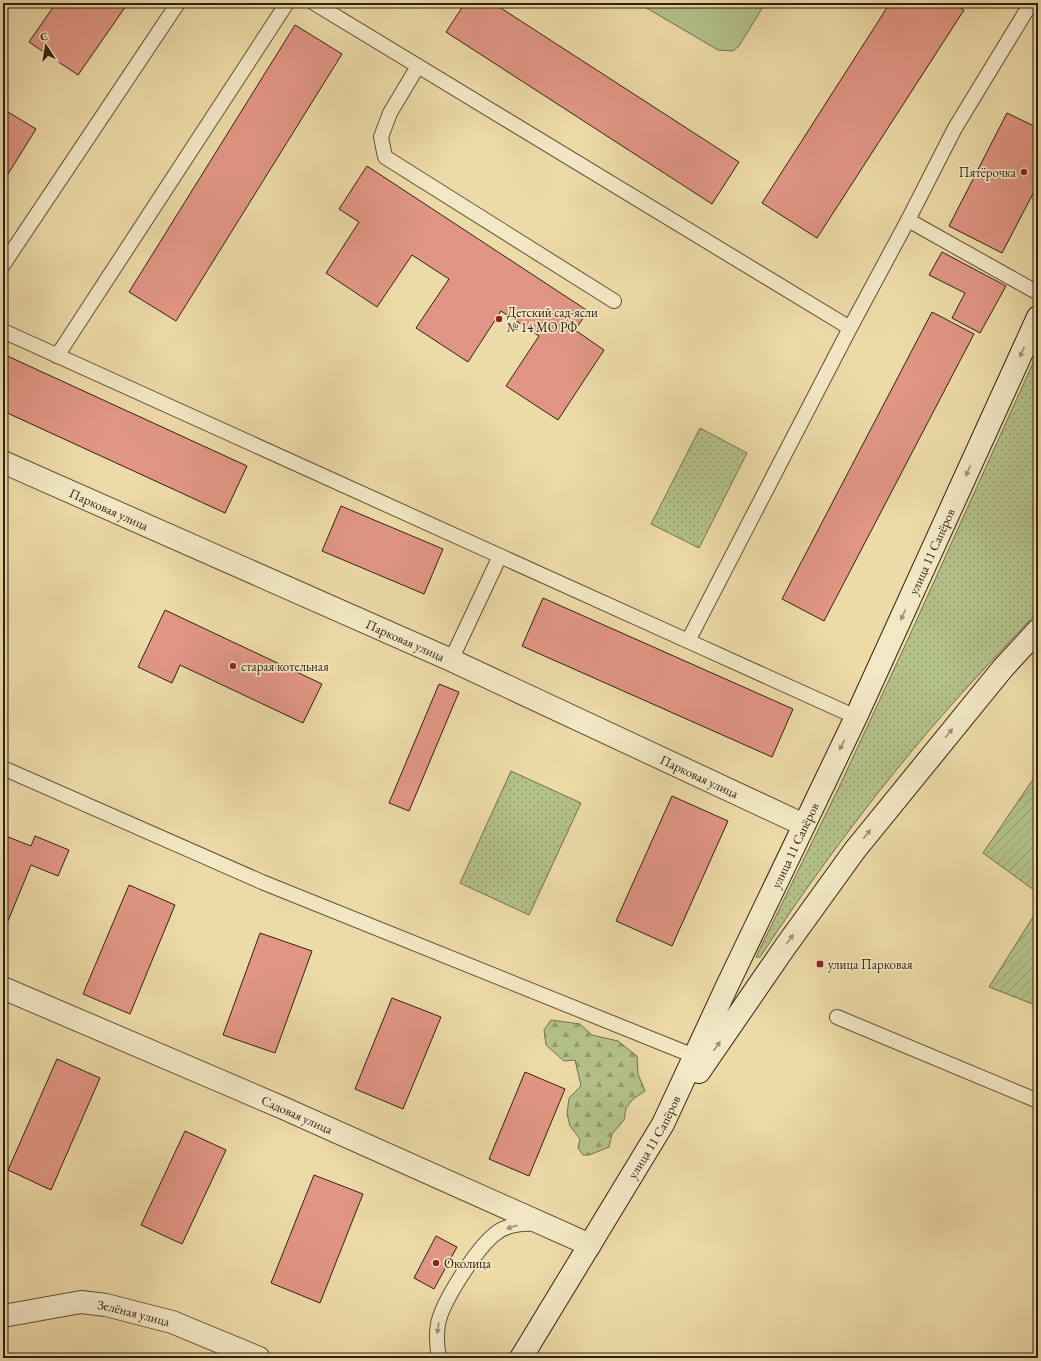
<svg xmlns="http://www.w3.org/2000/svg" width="1041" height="1361" font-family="'EB Garamond',serif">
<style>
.grass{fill:url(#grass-dots);stroke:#72714e}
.forest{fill:url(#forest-firs);stroke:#72714e}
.garden{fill:url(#garden-furrows);stroke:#72714e}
.pitch{fill:#b4c18a;stroke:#72714e}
.building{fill:#e19685;stroke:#302112}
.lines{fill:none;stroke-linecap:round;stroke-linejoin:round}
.lane-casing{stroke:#5f5037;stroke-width:16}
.street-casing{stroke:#5f5037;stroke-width:24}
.secondary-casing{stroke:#302112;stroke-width:24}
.lane{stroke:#f3e8c6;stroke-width:14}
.street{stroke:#f3e8c6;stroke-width:22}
.secondary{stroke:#f3e8c6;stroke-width:22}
.oneway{fill:#9b8e75}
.poi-dot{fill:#8f2418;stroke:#f3e8c6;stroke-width:1.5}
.labels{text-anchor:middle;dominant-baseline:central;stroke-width:3.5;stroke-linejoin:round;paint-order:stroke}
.poi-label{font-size:13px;fill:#302112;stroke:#f3e8c6;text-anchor:start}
.street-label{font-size:13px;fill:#302112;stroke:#f3e8c6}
</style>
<defs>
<pattern id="grass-dots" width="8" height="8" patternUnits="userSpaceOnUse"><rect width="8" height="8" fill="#b4c18a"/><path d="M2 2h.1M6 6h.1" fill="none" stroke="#939c6f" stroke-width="1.8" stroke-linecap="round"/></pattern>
<pattern id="forest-firs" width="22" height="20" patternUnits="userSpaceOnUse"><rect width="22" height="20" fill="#b4c18a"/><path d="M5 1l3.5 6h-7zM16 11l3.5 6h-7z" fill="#939c6f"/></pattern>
<pattern id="garden-furrows" width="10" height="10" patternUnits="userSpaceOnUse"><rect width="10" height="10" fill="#b4c18a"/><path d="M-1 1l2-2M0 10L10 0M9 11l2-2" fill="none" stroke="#939c6f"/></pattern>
</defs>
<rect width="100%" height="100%" fill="#eddba7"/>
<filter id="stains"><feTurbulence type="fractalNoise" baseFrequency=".005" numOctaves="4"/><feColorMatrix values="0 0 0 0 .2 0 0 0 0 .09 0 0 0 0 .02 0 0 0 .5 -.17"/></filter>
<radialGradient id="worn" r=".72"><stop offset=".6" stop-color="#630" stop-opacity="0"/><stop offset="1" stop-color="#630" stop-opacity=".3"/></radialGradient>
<!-- grass -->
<g class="grass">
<path d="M1038,352V611C997,655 955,699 916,746C860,813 808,884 760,957H756L841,783L909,637Z"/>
<path d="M700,428L747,453L699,548L651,524Z"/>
<path d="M511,771L581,803L529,915L460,883Z"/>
</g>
<!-- forest -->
<path class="forest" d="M551,1020L580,1024L592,1035L618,1041L637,1056L638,1074L645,1091L633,1099L626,1108L624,1120L612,1134L609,1147L589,1155H583L578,1148L580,1139L570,1126L567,1114L569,1098L581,1086L575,1060L564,1061L546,1045L544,1030Z"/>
<!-- garden -->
<g class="garden">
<path d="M1038,772V893L983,853Z"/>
<path d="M1038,909V1006L989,987Z"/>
</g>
<!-- pitch -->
<path class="pitch" d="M638,3H764L763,7L739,46L733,51L718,50Z"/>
<!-- building -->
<g class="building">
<path d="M56,3H128L78,75L29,42Z"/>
<path d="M465,3H493L739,162L712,204L446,32Z"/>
<path d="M890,3H952L964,10L817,238L762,203Z"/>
<path d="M295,25L342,54L176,321L129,292Z"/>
<path d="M3,109L36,129L3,182Z"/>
<path d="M1007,113L1038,128V184L1002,253L949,226Z"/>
<path d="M367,166L588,311L575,330L604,350L558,420L506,386L539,336L501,311L468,362L416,328L449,279L412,255L377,307L326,273L359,222L339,209Z"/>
<path d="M942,252L1006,286L980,333L952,318L965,293L929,275Z"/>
<path d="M932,312L974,334L824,621L782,599Z"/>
<path d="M3,354L247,466L225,513L3,411Z"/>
<path d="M341,506L443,549L424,594L322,551Z"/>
<path d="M543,598L793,709L772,757L522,646Z"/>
<path d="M165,610L322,684L303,723L180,665L172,683L138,667Z"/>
<path d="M439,684L459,692L409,811L389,803Z"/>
<path d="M672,796L728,821L672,946L616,921Z"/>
<path d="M3,835L31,846L35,836L69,850L58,876L31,865L3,933Z"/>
<path d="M129,885L175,905L130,1014L83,994Z"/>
<path d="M260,933L312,951L275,1053L223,1035Z"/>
<path d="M392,998L441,1017L403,1109L355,1089Z"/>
<path d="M57,1059L100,1078L51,1190L8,1170Z"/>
<path d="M525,1072L565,1089L529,1176L489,1159Z"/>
<path d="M185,1131L226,1150L182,1244L141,1225Z"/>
<path d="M314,1175L363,1194L320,1303L271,1283Z"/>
<path d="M436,1236L457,1247L434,1289L414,1278Z"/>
</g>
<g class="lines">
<defs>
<g id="lane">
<path d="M314,3L850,328"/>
<path d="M418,66L390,113L381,137L385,157L614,301"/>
<path d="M908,220L1038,293"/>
<path d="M3,265L178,3"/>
<path d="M3,331L500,556"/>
<path d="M57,356L287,3"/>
<path d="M688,641L856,717"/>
<path d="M451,660L500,556L688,641L850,328L908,220L955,128L1031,3"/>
<path d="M3,768L262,882L694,1056"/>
<path d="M837,1017L1038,1101"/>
<path d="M439,1358C437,1347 436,1336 438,1324C442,1302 477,1248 495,1234C505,1225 523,1223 536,1224"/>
</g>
<g id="street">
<path id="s1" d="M3,462L451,660L804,825"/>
<path id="s2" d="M3,988L281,1107L590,1245"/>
<path id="s3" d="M3,1316L81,1302L106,1305L172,1322L259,1358"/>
</g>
<g id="secondary">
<path d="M699,1072L785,947L855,850L1003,668L1038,630"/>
<path id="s4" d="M521,1358L663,1124L728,984L856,717L1038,317"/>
</g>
</defs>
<!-- lane casing -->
<use href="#lane" class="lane-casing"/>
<!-- street casing -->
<use href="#street" class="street-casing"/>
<!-- secondary casing -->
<use href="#secondary" class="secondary-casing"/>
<!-- lane -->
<use href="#lane" class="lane"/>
<!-- street -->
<use href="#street" class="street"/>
<!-- secondary -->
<use href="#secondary" class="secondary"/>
</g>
<!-- one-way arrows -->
<defs><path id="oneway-solid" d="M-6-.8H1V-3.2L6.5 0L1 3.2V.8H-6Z"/></defs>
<g class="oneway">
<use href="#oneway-solid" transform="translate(1022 352) rotate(114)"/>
<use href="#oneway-solid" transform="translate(968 471) rotate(114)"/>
<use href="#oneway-solid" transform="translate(903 615) rotate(114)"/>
<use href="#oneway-solid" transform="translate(949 733) rotate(-51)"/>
<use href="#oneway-solid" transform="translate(842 745) rotate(116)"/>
<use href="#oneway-solid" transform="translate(867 834) rotate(-51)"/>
<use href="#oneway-solid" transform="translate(790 939) rotate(-54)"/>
<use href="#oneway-solid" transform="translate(717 1046) rotate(-55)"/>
<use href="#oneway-solid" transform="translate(512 1227) rotate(163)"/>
<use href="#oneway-solid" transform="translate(438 1328) rotate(98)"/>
</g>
<!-- markers -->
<g class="poi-dot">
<circle cx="1024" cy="172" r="4"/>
<circle cx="499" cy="319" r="4"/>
<circle cx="233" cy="666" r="4"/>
<rect x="816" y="960" width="8" height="8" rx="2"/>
<circle cx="436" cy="1263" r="4"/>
</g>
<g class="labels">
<!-- poi labels -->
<g class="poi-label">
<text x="1016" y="172" text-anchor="end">Пятёрочка</text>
<text x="507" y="312">Детский сад-ясли<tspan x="507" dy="15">№ 14 МО РФ</tspan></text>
<text x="241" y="666">старая котельная</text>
<text x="828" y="964">улица Парковая</text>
<text x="444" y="1263">Околица</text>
</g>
<!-- street labels -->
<g class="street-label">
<text stroke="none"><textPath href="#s1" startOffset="116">Парковая улица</textPath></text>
<text stroke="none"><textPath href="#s4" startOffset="906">улица 11 Сапёров</textPath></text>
<text stroke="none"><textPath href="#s1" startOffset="440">Парковая улица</textPath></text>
<text stroke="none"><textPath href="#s1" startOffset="764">Парковая улица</textPath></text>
<text stroke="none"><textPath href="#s4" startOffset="582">улица 11 Сапёров</textPath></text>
<text stroke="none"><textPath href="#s2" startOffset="320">Садовая улица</textPath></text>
<text stroke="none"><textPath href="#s4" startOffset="258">улица 11 Сапёров</textPath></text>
<text stroke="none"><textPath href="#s3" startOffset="133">Зелёная улица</textPath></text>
</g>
</g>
<!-- margin -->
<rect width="1041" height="1361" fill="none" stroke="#eddba7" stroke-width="16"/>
<rect x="4" y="4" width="1033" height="1353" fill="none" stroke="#302112" stroke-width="2"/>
<rect x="8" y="8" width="1025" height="1345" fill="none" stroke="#302112"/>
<!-- north arrow -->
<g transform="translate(46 46) rotate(348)" stroke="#f3e8c6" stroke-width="3" paint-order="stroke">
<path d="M0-3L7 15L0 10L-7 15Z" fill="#302112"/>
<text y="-6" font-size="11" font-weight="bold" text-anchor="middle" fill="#302112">С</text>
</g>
<rect width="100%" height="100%" filter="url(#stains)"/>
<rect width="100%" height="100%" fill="url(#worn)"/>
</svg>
